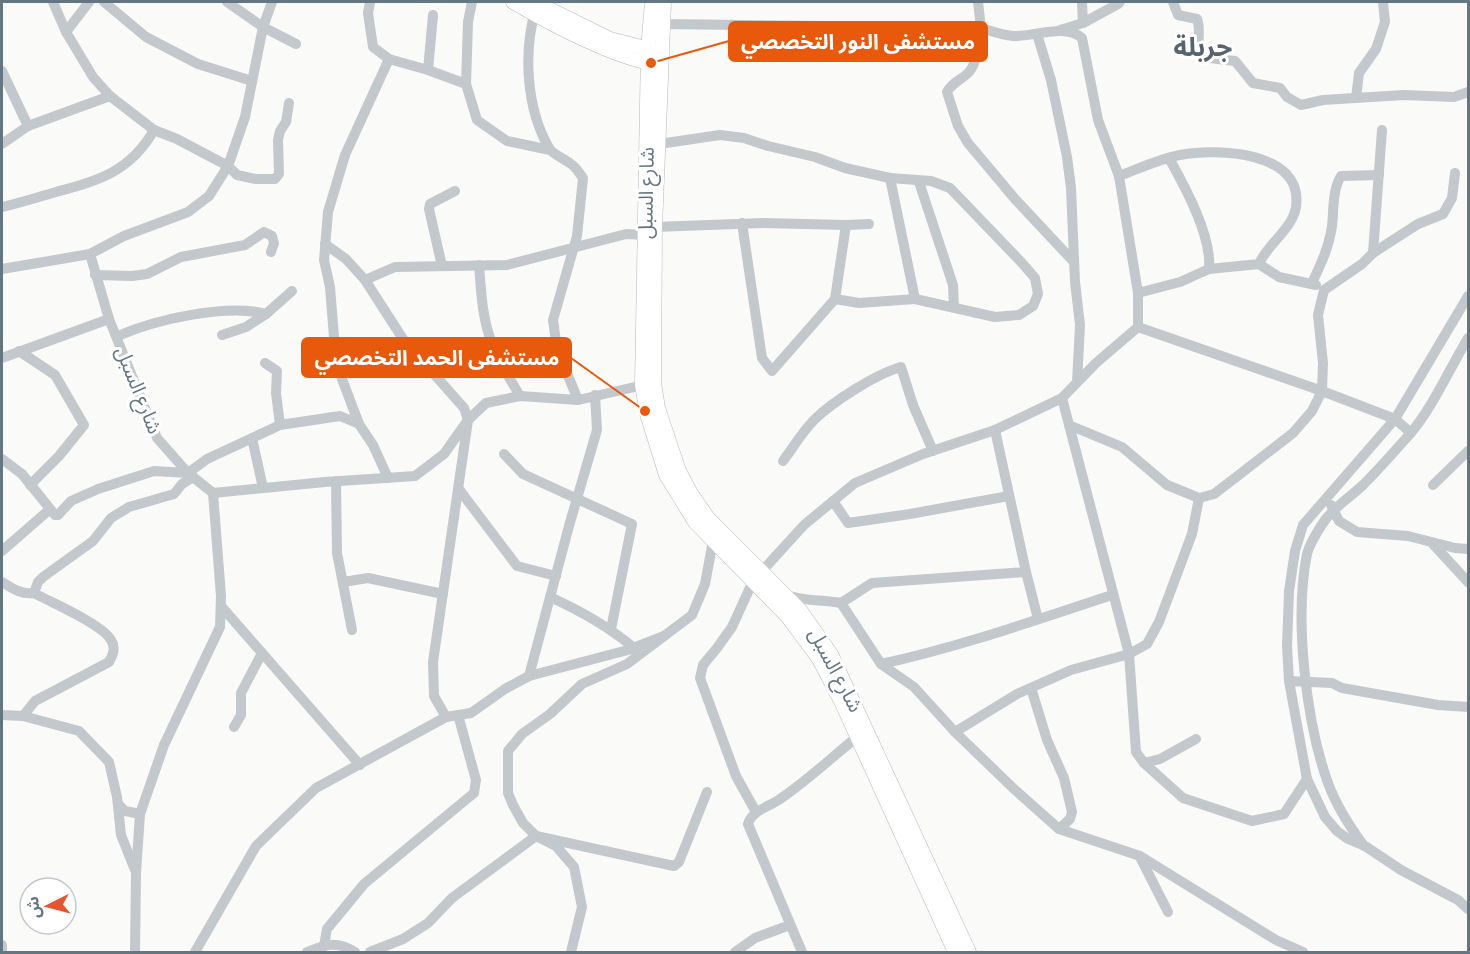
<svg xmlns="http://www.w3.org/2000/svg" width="1470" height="954" font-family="Cabin,'Noto Sans Arabic',sans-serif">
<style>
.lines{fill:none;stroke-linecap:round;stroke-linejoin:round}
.major-casing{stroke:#b5babe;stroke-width:15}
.minor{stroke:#c3c8cc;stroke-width:10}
.major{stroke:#fff;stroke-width:14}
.labels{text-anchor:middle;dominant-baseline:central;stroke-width:6;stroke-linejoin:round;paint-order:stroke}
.street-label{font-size:20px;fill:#657683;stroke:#fff}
.district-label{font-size:26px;font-weight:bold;fill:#57646e;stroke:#fff}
.leader{fill:none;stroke:#e8590c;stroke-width:2}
.callout-dot{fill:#e8590c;stroke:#fff;stroke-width:2}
.callout{fill:#e8590c;stroke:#e8590c;stroke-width:2}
.callout-label{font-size:21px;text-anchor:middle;font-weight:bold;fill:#fff}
</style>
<rect width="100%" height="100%" fill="#fafaf8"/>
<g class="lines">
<defs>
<g id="major">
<path d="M513,2C549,23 616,59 656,64"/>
<path d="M535,2L610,39L657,51"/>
<path d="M652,2L648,50L642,385L647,414L666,475L695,522L788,617L819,659L841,701L955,952"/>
<path d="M664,2L655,227L654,383L658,408L679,471L692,495L708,518L800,610L831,654L969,952"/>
</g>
</defs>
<!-- major casing -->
<use href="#major" class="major-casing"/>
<!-- minor -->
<g class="minor">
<path d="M53,2L66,32L93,77L110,96L154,130L177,139L228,166L237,175L256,179H275L279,174L278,140L280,131L286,122L289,103"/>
<path d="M104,2L146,37L198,64L252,81"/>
<path d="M227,2L263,27L296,44"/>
<path d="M272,2L263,27L245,117L228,166L209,196L188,212L124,236L90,254L109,319L157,438L188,473L213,493L325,482L415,476L444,454L468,420L486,403L520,396L578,400L648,384"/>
<path d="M370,2L368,13L373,47L389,59L428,70L466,84"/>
<path d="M472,2L468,22L466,84L477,120L507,141L550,150"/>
<path d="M1082,2L1083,23"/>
<path d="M1173,2L1178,15L1197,19C1202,31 1195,45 1201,57L1235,61L1253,83L1280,88L1287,97L1301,105L1323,100L1404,95L1454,97L1468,92"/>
<path d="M536,8C523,51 526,108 549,148C553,155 564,158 571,164C576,167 579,173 583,178L577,236L553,320L557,349L578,400"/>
<path d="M658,24L981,28C978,41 978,62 969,72C962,80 953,81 947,92L958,126L968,143L1015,199L1074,262"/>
<path d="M1060,30L1083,23L1118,4L1120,2"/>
<path d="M66,32L89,2"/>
<path d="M1037,34L1051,80L1067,157L1071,188L1075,282L1080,325L1077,382"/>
<path d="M428,70L433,15"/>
<path d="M2,71L28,126"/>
<path d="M1356,98L1359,73L1376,49L1385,22L1383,2"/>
<path d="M2,144L28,126L110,96"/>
<path d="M659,144L720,135L744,138L768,146L815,157L845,168L890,178L931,181L950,188L1022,263L1035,278L1038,294L1033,306L1019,315L995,317L915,299"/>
<path d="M1169,158C1185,187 1212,236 1209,269"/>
<path d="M1119,176C1138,169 1159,159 1180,155C1217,148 1304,151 1296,207C1292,230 1268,243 1259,264L1209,269L1180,282L1138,293"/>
<path d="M919,182L953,285L954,307"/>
<path d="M2,207C20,203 38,197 56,192C99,180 130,172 154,130"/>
<path d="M742,223L762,358L772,371L835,299"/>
<path d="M846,225L835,299L859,303L915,299L890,178"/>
<path d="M655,227L763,223L846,225L869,224"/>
<path d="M325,244L346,259L365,280L403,339L464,408L468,420L433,662L434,696L446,717L471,713L505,689L529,676L628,650L664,636"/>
<path d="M1373,253L1382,130"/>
<path d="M1259,264L1279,277L1316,285"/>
<path d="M479,265C481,290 482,315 490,338C497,359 509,377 520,396"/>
<path d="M442,266L429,209L430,204L455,191"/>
<path d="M2,269L90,254"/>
<path d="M95,275L132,276L147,274L181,257L245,245L264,232L272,236L274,243L271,252"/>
<path d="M365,280L395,267L507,265L626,234L646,235"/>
<path d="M1312,283C1321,264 1329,247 1332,226C1334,209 1332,191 1341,176L1379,175"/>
<path d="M1468,296L1395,419L1303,525L1295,551L1289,591L1287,646L1289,681L1307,779L1325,817L1337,831L1348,839L1365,846L1401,870L1458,900L1468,909"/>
<path d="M1138,327L1322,391L1395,419L1411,433"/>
<path d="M222,335L246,327L266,314"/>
<path d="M118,336C154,320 227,303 266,314L292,291"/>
<path d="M19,351L55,375L84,425L59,456L30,485"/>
<path d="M2,358L109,319"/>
<path d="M265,363L277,371L276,393L280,425"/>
<path d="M1062,398L1129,654L1136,752L1144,763L1183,798L1252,821L1284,814L1307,779"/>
<path d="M359,424L339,371L334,337L330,287L324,260L328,212L345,155L389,59"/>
<path d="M1069,425L1122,447L1167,485L1199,498"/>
<path d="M252,438L263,488"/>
<path d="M504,454L523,474L632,524L611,629"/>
<path d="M2,459L22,474L55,515H58L71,501L98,489L154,471L188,473L207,459L280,425L340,416L359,424L373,445L388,478"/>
<path d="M783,461C793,448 802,432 814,420C832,402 876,374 901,367L913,405L933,451"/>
<path d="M336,481L337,553L352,630"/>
<path d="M1433,485L1468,451"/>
<path d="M458,488L517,566L556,576"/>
<path d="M833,501L848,523L910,514L1009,496"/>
<path d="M1331,505L1339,521L1357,532L1408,536L1455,548L1468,549"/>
<path d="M1432,543L1468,582"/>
<path d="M2,551L49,510"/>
<path d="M1026,572L1038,619"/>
<path d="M2,582C12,588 21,595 34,593"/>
<path d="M343,582L368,578L443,594"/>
<path d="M786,595C806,602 821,599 841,603L881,664L914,687L955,732L1014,789L1059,829L1140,856L1276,940L1303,952"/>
<path d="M550,597C581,611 608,626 634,648"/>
<path d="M841,603L872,583L1026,572L995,430"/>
<path d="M221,606L360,765"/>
<path d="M881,664C959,647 1036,620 1112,595"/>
<path d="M529,676L569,526L597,430L595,395"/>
<path d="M1289,681L1332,683L1342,688L1438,705L1468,707"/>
<path d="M1031,688L1047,740L1064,778L1072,812L1070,819L1059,829"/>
<path d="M2,715L23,716L79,731L109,762L117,797L121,835L135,870"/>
<path d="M23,716L35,701L109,662C113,655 116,648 111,640C102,624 52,603 34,593L38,582L43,577L93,541L111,518L129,507L174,494L182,484L193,477"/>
<path d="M234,727L241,715V693L262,653"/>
<path d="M955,732L1017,694L1071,670L1129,654L1147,644L1159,622L1192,534L1199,498L1214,494L1235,478L1293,433L1312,411L1322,391L1323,363L1318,315L1324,290L1362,264L1373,253L1418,224L1443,214L1452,198L1455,173"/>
<path d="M1144,763L1160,759L1196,739"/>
<path d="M118,804L125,811L140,814"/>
<path d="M756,812L736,776L700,678L703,665L717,648L732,627L753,581L804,525L855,483L923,454L995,430L1062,398L1096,363L1138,327V293L1119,176L1098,120L1082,38C1064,23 1034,37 1013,36C1002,35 991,31 981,28L978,2"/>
<path d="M1364,846C1350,827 1336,805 1328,783C1306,722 1294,619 1307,554C1309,545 1316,534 1321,526C1331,509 1348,499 1363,485C1379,469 1394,452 1409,435C1432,409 1450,368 1468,338"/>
<path d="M1140,857L1168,912"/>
<path d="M2,945V952"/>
<path d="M324,946L327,929L364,884L474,793L476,780L458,715"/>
<path d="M135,952L136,873L140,814L164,745L220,627L221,596L213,493"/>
<path d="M195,952L256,846L316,788L446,717"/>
<path d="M307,952C326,944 337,941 355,952"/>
<path d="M370,952L403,939L428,923L452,898L536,836L674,866L679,862L707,792"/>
<path d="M571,952L582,907L574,867L556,846L536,836L523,823L513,805L508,793V751L522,734L550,714L582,684L627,664L692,615L705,584L713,541"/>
<path d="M735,952L755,938L790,925"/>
<path d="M802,952L748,824C752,810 769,807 780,799C807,781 832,757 857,737"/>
</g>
<!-- major -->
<use href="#major" class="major"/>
</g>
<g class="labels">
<!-- street labels -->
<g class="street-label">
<text transform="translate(646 193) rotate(-89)">شارع السبل</text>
<text transform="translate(139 390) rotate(68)">شارع السبل</text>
<text transform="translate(836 670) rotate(62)">شارع السبل</text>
</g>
<!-- district labels -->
<g class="district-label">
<text x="1203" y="47">جربلة</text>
</g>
</g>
<!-- callouts -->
<path class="leader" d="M651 63L729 41M645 411L571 358"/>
<g class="callout-dot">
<circle cx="651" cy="63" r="6"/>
<circle cx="645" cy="411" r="6"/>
</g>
<g class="callout">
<rect x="729" y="22" width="258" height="39" rx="6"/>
<rect x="302" y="338" width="269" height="39" rx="6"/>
</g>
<g class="callout-label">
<text x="858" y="49">مستشفى النور التخصصي</text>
<text x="437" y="365">مستشفى الحمد التخصصي</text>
</g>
<!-- border -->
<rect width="1470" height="954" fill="none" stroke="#657683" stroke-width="6"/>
<!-- north arrow -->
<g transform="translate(48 906) rotate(264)"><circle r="28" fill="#ffffff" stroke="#c1c8cd" stroke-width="1.5"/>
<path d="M0-4.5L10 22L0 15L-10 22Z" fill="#e4572e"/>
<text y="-9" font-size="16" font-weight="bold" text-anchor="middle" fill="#657683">ش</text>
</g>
</svg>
